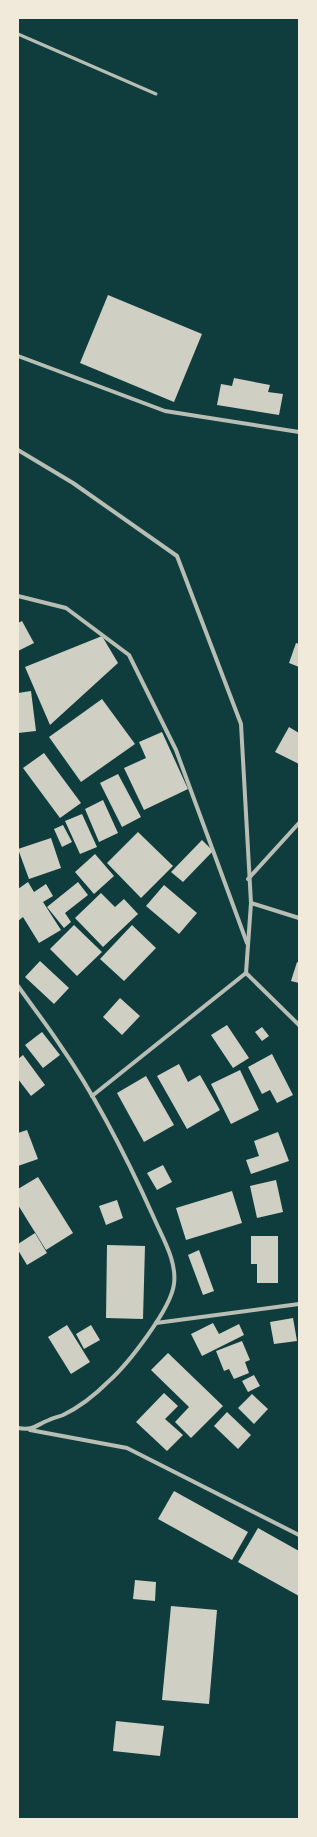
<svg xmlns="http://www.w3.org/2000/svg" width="317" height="1837" font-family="'Titillium Web',sans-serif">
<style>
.building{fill:#cfcfc3}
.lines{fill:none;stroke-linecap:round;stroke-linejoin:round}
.service{stroke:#b8beb3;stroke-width:3}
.minor{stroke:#b8beb3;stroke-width:4}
</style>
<rect width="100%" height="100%" fill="#0f3d3e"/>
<!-- building -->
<g class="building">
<path d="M108,295L202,334L174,402L80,363Z"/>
<path d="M234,378L270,385L268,392L283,394L279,415L217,405L221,384L232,386Z"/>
<path d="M22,621L34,643L18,651V623Z"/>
<path d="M102,636L118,663L50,725L25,667Z"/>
<path d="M296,643L299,644V667L289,663Z"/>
<path d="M31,691L36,731L18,733V693Z"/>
<path d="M102,699L135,744L81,782L49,737Z"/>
<path d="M289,727L299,733V764L275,752Z"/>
<path d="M162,732L188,789L144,810L124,768L146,758L139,742Z"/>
<path d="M44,753L81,803L60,818L23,768Z"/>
<path d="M118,774L141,817L122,827L100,783Z"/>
<path d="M103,800L118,833L99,842L85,809Z"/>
<path d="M82,814L97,847L80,854L65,821Z"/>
<path d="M63,825L72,842L62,847L54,829Z"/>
<path d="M138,832L173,866L141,898L107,863Z"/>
<path d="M51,838L61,868L29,879L18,849Z"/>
<path d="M202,840L213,851L183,882L171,872Z"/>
<path d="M95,854L114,876L94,894L75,872Z"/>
<path d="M28,882L34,892L46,884L53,896L43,902L61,930L39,943L23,917L18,921V889Z"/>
<path d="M78,882L88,895L65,913L71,922L64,928L47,907Z"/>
<path d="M164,885L197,913L179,934L146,906Z"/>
<path d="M101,893L115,907L124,899L138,914L103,947L75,918Z"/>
<path d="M74,925L102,952L77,976L50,949Z"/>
<path d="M132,925L156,948L124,981L100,959Z"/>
<path d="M40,961L69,988L54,1004L25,977Z"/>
<path d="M297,962L299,963V983L291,981Z"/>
<path d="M120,998L140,1016L122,1035L103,1017Z"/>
<path d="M227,1025L249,1058L233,1068L211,1035Z"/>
<path d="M262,1027L269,1036L262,1041L255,1032Z"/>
<path d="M42,1032L60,1055L43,1068L25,1045Z"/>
<path d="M272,1054L293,1095L277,1103L270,1090L262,1094L248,1067Z"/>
<path d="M23,1055L45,1085L31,1096L18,1079V1059Z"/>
<path d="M179,1064L188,1082L200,1075L220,1110L187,1129L157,1076Z"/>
<path d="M240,1070L259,1110L231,1124L211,1084Z"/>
<path d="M146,1076L174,1125L144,1142L117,1093Z"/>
<path d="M27,1130L38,1159L18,1166V1133Z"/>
<path d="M278,1132L289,1161L251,1174L246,1160L259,1156L254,1141Z"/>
<path d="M163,1165L172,1182L157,1190L147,1173Z"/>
<path d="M38,1177L73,1233L46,1250L18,1205V1189Z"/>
<path d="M276,1180L283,1212L257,1218L250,1186Z"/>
<path d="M232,1191L242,1223L186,1240L176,1208Z"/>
<path d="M117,1200L123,1218L106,1225L99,1206Z"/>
<path d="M35,1233L47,1253L27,1265L18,1250V1244Z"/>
<path d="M251,1236H278V1283H257V1264H251Z"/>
<path d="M107,1245L145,1246L143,1319L106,1318Z"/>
<path d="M199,1250L214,1291L203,1295L188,1255Z"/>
<path d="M293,1318L297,1341L274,1344L270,1322Z"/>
<path d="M213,1323L219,1334L239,1324L244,1335L202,1356L191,1334Z"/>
<path d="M67,1325L90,1362L71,1374L48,1337Z"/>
<path d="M91,1325L100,1340L84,1349L76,1334Z"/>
<path d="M242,1341L250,1360L245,1362L249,1373L234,1379L229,1369L224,1371L216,1351Z"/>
<path d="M168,1353L223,1406L191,1438L175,1422L189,1407L151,1370Z"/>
<path d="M254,1375L260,1386L248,1392L242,1381Z"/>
<path d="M164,1393L178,1406L165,1419L183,1435L167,1451L136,1422Z"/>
<path d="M252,1394L268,1409L254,1424L238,1408Z"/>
<path d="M227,1412L251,1435L238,1449L214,1426Z"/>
<path d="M174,1491L248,1532L232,1560L158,1519Z"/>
<path d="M258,1528L299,1551V1596L238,1562Z"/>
<path d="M135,1580L156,1582L155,1601L133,1599Z"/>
<path d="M171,1606L217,1610L209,1704L162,1700Z"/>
<path d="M116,1721L164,1726L160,1756L113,1751Z"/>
</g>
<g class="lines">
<!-- service -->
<path class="service" d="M18,34L156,94"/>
<!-- minor -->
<g class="minor">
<path d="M18,356L165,411L299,432"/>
<path d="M18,450L73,483L177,556L241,724L251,903L246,973L92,1096"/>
<path d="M18,596L66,608L129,655L176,750L247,943"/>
<path d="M248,879L299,823"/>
<path d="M251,903L299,918"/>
<path d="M246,973L299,1025"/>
<path d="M18,986C32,1006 47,1025 60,1045C97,1098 128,1160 154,1218C163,1239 177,1261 174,1284C171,1309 128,1364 109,1381C96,1394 80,1407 63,1415C58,1417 53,1418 49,1420C36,1425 33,1431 18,1428"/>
<path d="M156,1323L299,1304"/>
<path d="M30,1430L127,1448L299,1535"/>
</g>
</g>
<!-- border -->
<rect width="317" height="1837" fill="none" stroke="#f1e9da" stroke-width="38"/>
</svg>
